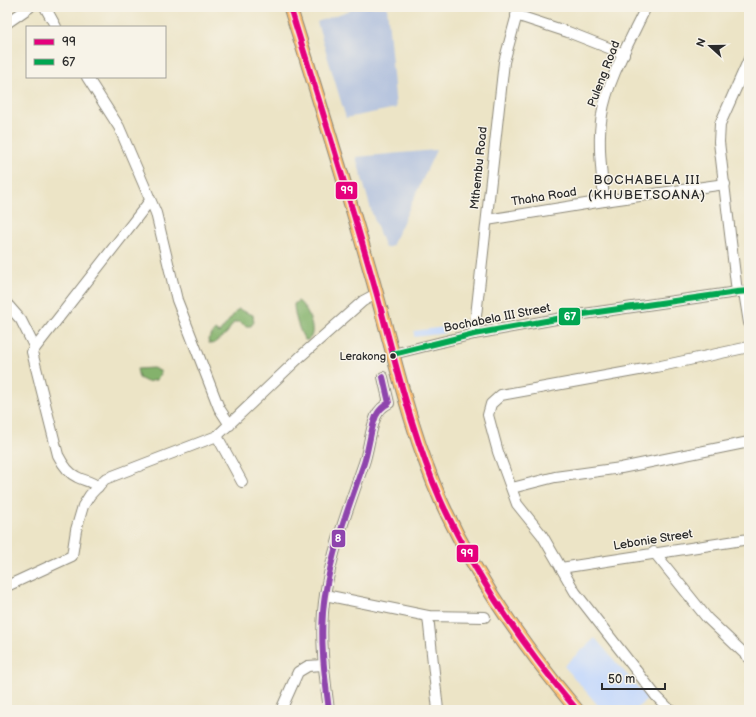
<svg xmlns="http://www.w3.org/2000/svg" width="756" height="717" font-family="'Balsamiq Sans',sans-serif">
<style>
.built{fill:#cbdcf9}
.industrial{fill:#b7c5de}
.forest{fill:#84b26c;stroke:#586e4c}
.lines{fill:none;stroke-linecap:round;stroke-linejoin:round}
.minor-casing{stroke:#8c8878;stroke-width:12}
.major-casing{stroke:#8c8878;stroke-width:15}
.minor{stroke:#fff;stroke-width:10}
.major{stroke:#fcbd6f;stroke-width:13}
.bus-1-casing{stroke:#f7f3e8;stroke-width:9}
.bus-2-casing{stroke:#f7f3e8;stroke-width:9}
.bus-3-casing{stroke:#f7f3e8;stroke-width:9}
.bus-1{stroke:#e5007d;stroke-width:6}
.bus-2{stroke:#00a651;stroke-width:6}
.bus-3{stroke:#8e44ad;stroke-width:6}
.bus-dot{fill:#2b2b2b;stroke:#f7f3e8;stroke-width:1.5}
.labels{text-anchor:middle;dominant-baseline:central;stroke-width:3;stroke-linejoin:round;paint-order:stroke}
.bus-label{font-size:11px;fill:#2b2b2b;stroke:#f7f3e8;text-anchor:end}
.street-label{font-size:12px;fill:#2b2b2b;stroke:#f7f3e8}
.neighbourhood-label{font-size:13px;letter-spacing:1px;fill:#2b2b2b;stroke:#f7f3e8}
.line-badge{stroke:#f7f3e8;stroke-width:1.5}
.badge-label{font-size:11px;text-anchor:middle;font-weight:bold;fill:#fff}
</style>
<rect width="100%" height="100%" fill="#f7f3e8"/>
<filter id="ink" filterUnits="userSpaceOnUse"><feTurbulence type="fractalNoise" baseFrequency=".025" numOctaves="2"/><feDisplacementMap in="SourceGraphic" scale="8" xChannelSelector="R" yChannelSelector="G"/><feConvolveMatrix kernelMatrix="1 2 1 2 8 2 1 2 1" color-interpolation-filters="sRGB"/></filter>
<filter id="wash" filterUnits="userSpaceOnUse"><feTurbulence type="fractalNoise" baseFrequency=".012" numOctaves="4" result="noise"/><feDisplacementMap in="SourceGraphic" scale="16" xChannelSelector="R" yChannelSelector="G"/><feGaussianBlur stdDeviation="0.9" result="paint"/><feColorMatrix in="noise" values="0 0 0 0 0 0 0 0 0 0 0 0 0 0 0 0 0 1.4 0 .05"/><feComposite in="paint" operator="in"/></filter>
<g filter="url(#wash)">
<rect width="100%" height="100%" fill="#ece4c6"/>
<!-- built -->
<g class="built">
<path d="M445,327L446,333L414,337V331Z"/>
<path d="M595,638L648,699L635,710H602L564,666Z"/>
</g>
<!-- industrial -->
<g class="industrial">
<path d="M359,7H387L396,108L346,118L317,22Z"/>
<path d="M436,150L392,246L385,248L372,213L356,157Z"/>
</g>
<!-- forest -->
<g class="forest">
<path d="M298,301C306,305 319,333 308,340H305C299,331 294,314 294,304Z"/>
<path d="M238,309L253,315L254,322L251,326H246L240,322H234L227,333L213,344L209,343L208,339L215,330L219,333Z"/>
<path d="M153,368L160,371L161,374L156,380L147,382L139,378L137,369Z"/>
</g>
</g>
<g filter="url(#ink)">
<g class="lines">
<defs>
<g id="minor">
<path d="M45,7L56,27"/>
<path d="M516,15L568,32L624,54"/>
<path d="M7,23L30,7"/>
<path d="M87,77L119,127L156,213L177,300L219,408L230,425"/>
<path d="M604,201C602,173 597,142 602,115C606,83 632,37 646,7"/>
<path d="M487,220L604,201L725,184"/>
<path d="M737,292L719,142L720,124L749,59"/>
<path d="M744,292L749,323"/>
<path d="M7,304L21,320L35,348"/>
<path d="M474,334L504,62L519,7"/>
<path d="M393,354L474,334L584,314L737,292L749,291"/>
<path d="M217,436L242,482"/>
<path d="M98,487C91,481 85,481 77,477C68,473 62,463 58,455L32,352L149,202"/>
<path d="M512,488L555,477L621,468L749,442"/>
<path d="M654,552L707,618L749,658"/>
<path d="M561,568L749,539"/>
<path d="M7,586L72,556L76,530L83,506L90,495L105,479L217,436L302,355L363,301L376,294"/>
<path d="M325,595L428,616L485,617"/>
<path d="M428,616L438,710"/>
<path d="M281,710L298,672L308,666L323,665"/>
<path d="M329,710C324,672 319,633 325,595C332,550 349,506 364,463C369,448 370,431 376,416C379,410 383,406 389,403L383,377"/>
<path d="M670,710L656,696L575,592L542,535L517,504L498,452L488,415L491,404L501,395L661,366L749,347"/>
</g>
<path id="major" d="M290,7C320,103 350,198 377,295C396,364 412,435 441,501C476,578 523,646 577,710"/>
</defs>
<!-- minor casing -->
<use href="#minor" class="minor-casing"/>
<!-- major casing -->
<use href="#major" class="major-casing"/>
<!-- minor -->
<use href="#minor" class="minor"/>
<!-- major -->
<use href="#major" class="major"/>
<defs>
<path id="bus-1" d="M290,7C320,103 350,198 377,295C396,364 412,435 441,501C476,578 523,646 577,710"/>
<path id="bus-2" d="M393,354L474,334L584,314L737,292L749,291"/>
<path id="bus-3" d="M329,710C324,672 319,633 325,595C332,550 349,506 364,463C369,448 370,431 376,416C379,410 383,406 389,403L383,377"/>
</defs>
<!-- bus-1 casing -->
<use href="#bus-1" class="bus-1-casing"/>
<!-- bus-2 casing -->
<use href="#bus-2" class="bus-2-casing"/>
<!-- bus-3 casing -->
<use href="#bus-3" class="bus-3-casing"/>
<!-- bus-1 -->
<use href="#bus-1" class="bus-1"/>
<!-- bus-2 -->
<use href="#bus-2" class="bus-2"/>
<!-- bus-3 -->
<use href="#bus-3" class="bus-3"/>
</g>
</g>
<!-- markers -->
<circle class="bus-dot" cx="393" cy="356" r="3.5"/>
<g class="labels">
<!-- bus labels -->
<g class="bus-label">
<text x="386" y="356">Lerakong</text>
</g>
<!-- street labels -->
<g class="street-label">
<text transform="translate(604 74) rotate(-69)">Puleng Road</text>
<text transform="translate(479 168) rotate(-84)">Mthembu Road</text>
<text transform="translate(544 197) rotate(-9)">Thaha Road</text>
<text transform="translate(497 318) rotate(-11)">Bochabela III Street</text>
<text transform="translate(653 540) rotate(-9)">Lebonie Street</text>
</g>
<!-- neighbourhood labels -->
<g class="neighbourhood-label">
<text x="647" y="180">BOCHABELA III<tspan x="647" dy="15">(KHUBETSOANA)</tspan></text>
</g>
</g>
<g class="line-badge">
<rect x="335" y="181" width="23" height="19" rx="4" fill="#e5007d"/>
<rect x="558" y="307" width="23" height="19" rx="4" fill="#00a651"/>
<rect x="331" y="529" width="15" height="19" rx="4" fill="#8e44ad"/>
<rect x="456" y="544" width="23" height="19" rx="4" fill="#e5007d"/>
</g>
<g class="badge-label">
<text x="347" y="194">99</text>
<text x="570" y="320">67</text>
<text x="338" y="542">8</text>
<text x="467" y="557">99</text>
</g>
<!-- margin -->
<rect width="756" height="717" fill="none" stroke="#f7f3e8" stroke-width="24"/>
<!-- legend -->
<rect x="26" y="26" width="140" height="52" fill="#f7f3e8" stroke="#a5a39c"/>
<rect x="34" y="39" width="20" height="6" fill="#e5007d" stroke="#a5a39c"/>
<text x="62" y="46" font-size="12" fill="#2b2b2b">99</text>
<rect x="34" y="59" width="20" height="6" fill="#00a651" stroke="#a5a39c"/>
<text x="62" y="66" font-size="12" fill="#2b2b2b">67</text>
<!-- north arrow -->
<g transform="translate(710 46) rotate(291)" stroke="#f7f3e8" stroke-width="3" paint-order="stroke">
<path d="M0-3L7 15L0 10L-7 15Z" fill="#2b2b2b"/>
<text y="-6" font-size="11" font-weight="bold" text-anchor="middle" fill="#2b2b2b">N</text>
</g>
<!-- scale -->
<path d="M602 683v6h63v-6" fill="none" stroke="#2b2b2b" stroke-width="2"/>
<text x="608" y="683" font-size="12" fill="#2b2b2b" stroke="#f7f3e8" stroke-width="3" paint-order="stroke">50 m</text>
</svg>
